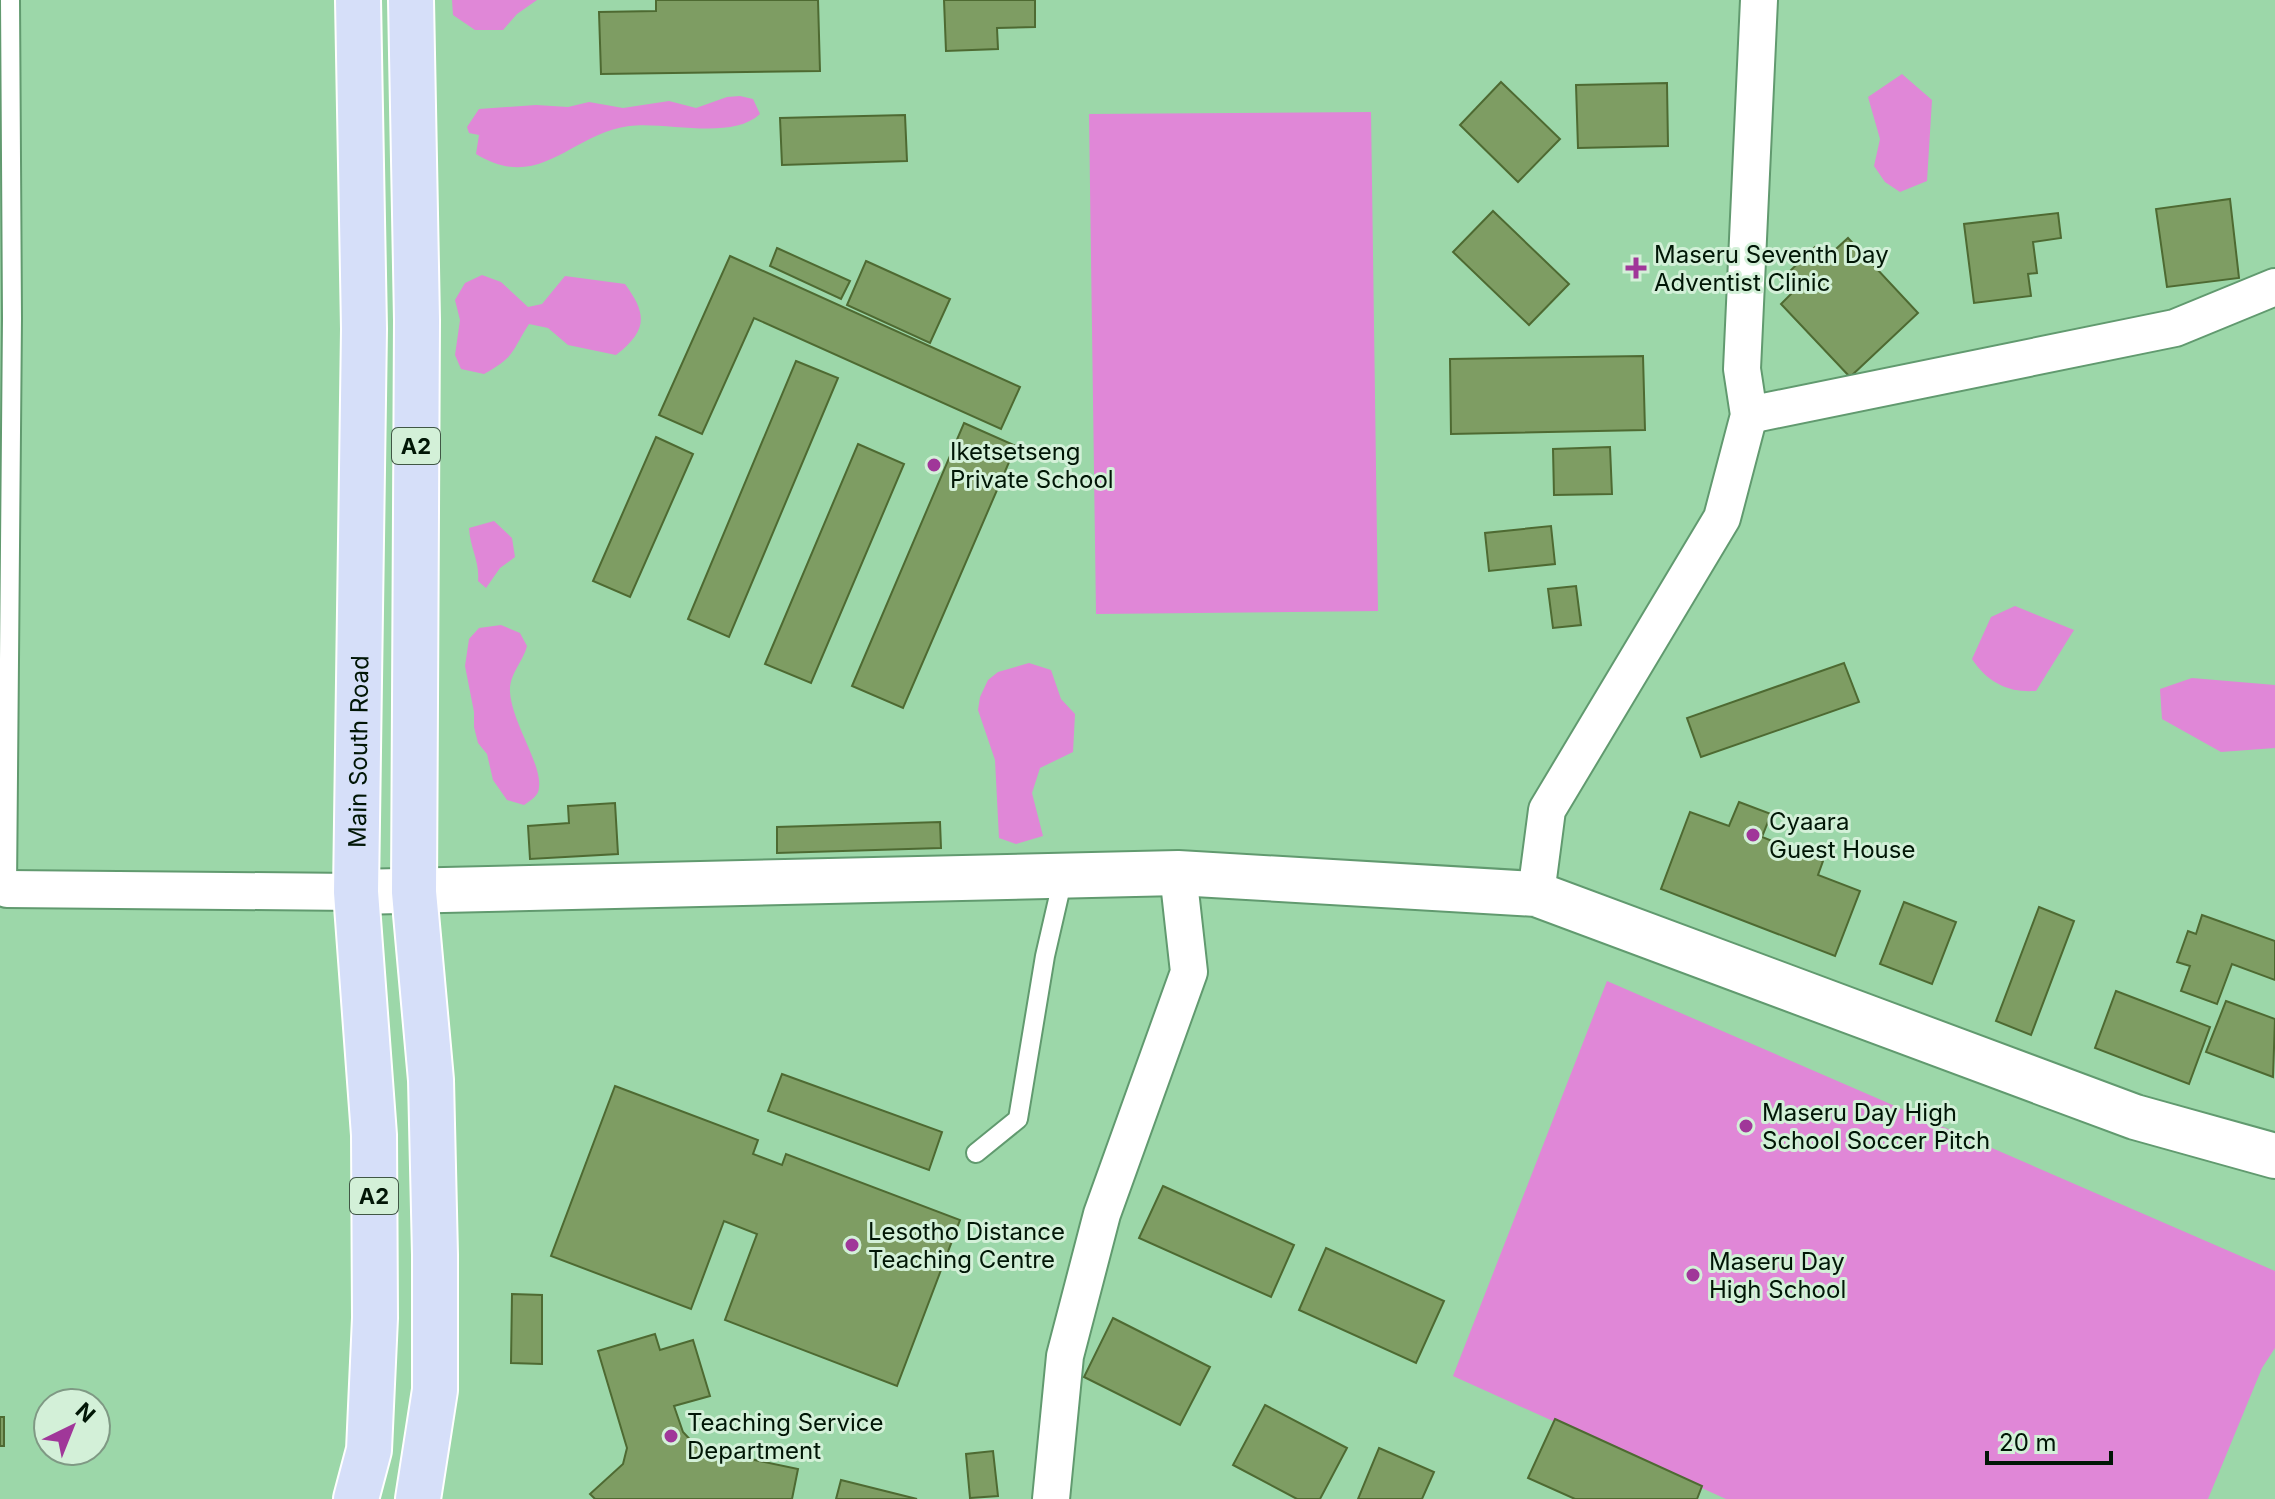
<svg xmlns="http://www.w3.org/2000/svg" width="2275" height="1499" font-family="Inter,sans-serif">
<style>
.green{fill:#e087d7}
.building{fill:#7e9d63;stroke:#4e6a32;stroke-width:2}
.lines{fill:none;stroke-linecap:round;stroke-linejoin:round}
.service-casing{stroke:#619a6f;stroke-width:22}
.minor-casing{stroke:#619a6f;stroke-width:40}
.tertiary-casing{stroke:#619a6f;stroke-width:48}
.primary-casing{stroke:#fff;stroke-width:48}
.service{stroke:#fff;stroke-width:18}
.minor{stroke:#fff;stroke-width:36}
.tertiary{stroke:#fff;stroke-width:44}
.primary{stroke:#d6dff9;stroke-width:44}
.poi-dot{fill:#a03799;stroke:#d3f0d8;stroke-width:3}
.labels{text-anchor:middle;dominant-baseline:central;stroke-width:6;stroke-linejoin:round;paint-order:stroke}
.shield{fill:#d3f0d8;stroke:#405745;stroke-width:2}
.shield-label{font-size:22px;font-weight:bold;fill:#011606}
.poi-label{font-size:24px;fill:#011606;stroke:#d3f0d8;text-anchor:start}
.street-label{font-size:24px;fill:#011606;stroke:#d3f0d8}
</style>
<rect width="100%" height="100%" fill="#9cd7a9"/>
<!-- green -->
<g class="green">
<path d="M452,0H537L517,14L503,30H475L453,15Z"/>
<path d="M1902,74L1932,100L1927,181L1900,192L1885,182L1874,166L1880,139L1868,97Z"/>
<path d="M740,96L753,99L760,114C731,141 666,121 629,126C570,134 540,193 476,154L479,135L469,133L467,127L479,109L536,105L568,107L589,102L623,108L669,101L696,108L727,97Z"/>
<path d="M1371,112L1378,611L1096,614L1089,114Z"/>
<path d="M482,275L501,282L528,307L542,304L565,276L625,284C647,314 648,330 616,355L568,345L548,328L529,324C511,352 516,356 484,374L461,369L455,355L460,320L455,300L465,283Z"/>
<path d="M494,521L512,538L515,557L500,568L486,588L478,581C480,562 470,548 469,528Z"/>
<path d="M2015,606L2074,630L2036,691C2008,693 1987,682 1972,659L1991,617Z"/>
<path d="M501,625L520,633L527,646C523,662 509,674 510,692C512,723 542,764 539,787C539,796 531,800 524,805L507,800L493,780L487,754L478,743L474,727V712L465,666L469,639L479,628Z"/>
<path d="M1029,663L1051,670L1061,699L1075,714L1073,752L1040,768L1032,793L1043,836L1016,844L999,838L995,760L978,710L980,697L988,680L998,672Z"/>
<path d="M2192,678L2275,685V748L2221,752L2162,719L2160,689Z"/>
<path d="M1607,981L2275,1271V1348L2262,1368L2208,1499H1726L1453,1376Z"/>
</g>
<!-- building -->
<g class="building">
<path d="M656,0H818L820,71L601,74L599,12L656,11Z"/>
<path d="M944,0H1035V27L997,28L998,49L946,51Z"/>
<path d="M1501,82L1560,139L1518,182L1460,125Z"/>
<path d="M1667,83L1668,146L1578,148L1576,85Z"/>
<path d="M905,115L907,161L782,165L780,118Z"/>
<path d="M2230,199L2239,278L2167,287L2156,209Z"/>
<path d="M1493,211L1569,284L1529,325L1453,252Z"/>
<path d="M2058,213L2061,238L2033,242L2037,273L2028,274L2031,296L1974,303L1964,224Z"/>
<path d="M1848,238L1918,313L1850,377L1781,304L1802,283L1791,270L1815,247L1825,259Z"/>
<path d="M777,248L850,281L841,299L770,266Z"/>
<path d="M730,256L1020,387L1001,429L754,318L702,434L659,415Z"/>
<path d="M866,261L950,299L930,343L847,305Z"/>
<path d="M1643,356L1645,430L1451,434L1450,359Z"/>
<path d="M796,361L838,378L729,637L688,619Z"/>
<path d="M964,423L1016,446L903,708L852,686Z"/>
<path d="M656,437L693,454L630,597L593,581Z"/>
<path d="M858,444L904,464L811,683L765,664Z"/>
<path d="M1610,447L1612,494L1554,495L1553,449Z"/>
<path d="M1551,526L1555,564L1489,571L1485,533Z"/>
<path d="M1576,586L1581,625L1553,628L1548,589Z"/>
<path d="M1844,663L1859,702L1701,757L1687,718Z"/>
<path d="M1739,802L1771,814L1762,837L1823,861L1818,875L1860,891L1835,956L1661,889L1690,812L1729,826Z"/>
<path d="M615,803L618,854L530,859L528,826L569,823L568,806Z"/>
<path d="M940,822L941,848L777,853V827Z"/>
<path d="M1904,902L1956,922L1932,984L1880,964Z"/>
<path d="M2039,907L2074,921L2031,1035L1996,1021Z"/>
<path d="M2202,915L2275,941V980L2232,964L2217,1004L2181,991L2190,966L2177,962L2188,931L2196,934Z"/>
<path d="M2116,991L2210,1027L2189,1084L2095,1048Z"/>
<path d="M2226,1001L2275,1019L2273,1077L2206,1052Z"/>
<path d="M782,1074L942,1132L929,1170L768,1111Z"/>
<path d="M615,1086L758,1140L753,1154L782,1165L786,1154L960,1220L897,1386L725,1320L757,1234L724,1221L691,1309L551,1256Z"/>
<path d="M1163,1186L1294,1245L1271,1297L1139,1238Z"/>
<path d="M1326,1248L1444,1301L1416,1363L1299,1310Z"/>
<path d="M512,1294L542,1295V1364L511,1363Z"/>
<path d="M1113,1318L1210,1367L1180,1425L1084,1377Z"/>
<path d="M655,1334L660,1350L693,1340L710,1396L674,1406L683,1432L698,1448L798,1469L792,1499H595L590,1494L623,1464L627,1448L598,1351Z"/>
<path d="M1265,1405L1347,1448L1320,1499H1297L1233,1465Z"/>
<rect x="0" y="1417" width="4" height="29"/>
<path d="M1555,1419L1702,1486L1697,1499H1575L1528,1478Z"/>
<path d="M1379,1448L1434,1472L1422,1499H1358Z"/>
<path d="M993,1451L998,1496L970,1498L966,1454Z"/>
<path d="M841,1480L917,1499H836Z"/>
</g>
<g class="lines">
<defs>
<g id="service">
<path d="M7,889L12,318L10,0"/>
<path d="M976,1153L1018,1119L1045,956L1063,878"/>
</g>
<g id="minor">
<path d="M1749,415L2175,328L2275,287"/>
<path d="M7,889L356,892"/>
<path d="M1536,894L1547,810L1722,518L1749,415L1742,369L1759,0"/>
<path d="M1051,1499L1065,1356L1102,1214L1189,972L1178,873"/>
</g>
<path id="tertiary" d="M356,892L1178,873L1536,894L2135,1117L2275,1156"/>
<g id="primary">
<path d="M411,0L417,320L414,892L431,1080L435,1255V1390L418,1499"/>
<path id="s1" d="M356,1499L369,1450L375,1318L374,1135L356,892L364,329L358,0"/>
</g>
</defs>
<!-- service casing -->
<use href="#service" class="service-casing"/>
<!-- minor casing -->
<use href="#minor" class="minor-casing"/>
<!-- tertiary casing -->
<use href="#tertiary" class="tertiary-casing"/>
<!-- primary casing -->
<use href="#primary" class="primary-casing"/>
<!-- service -->
<use href="#service" class="service"/>
<!-- minor -->
<use href="#minor" class="minor"/>
<!-- tertiary -->
<use href="#tertiary" class="tertiary"/>
<!-- primary -->
<use href="#primary" class="primary"/>
</g>
<!-- markers -->
<g class="poi-dot">
<path d="M1632 256h8v8h8v8h-8v8h-8v-8h-8v-8h8z"/>
<circle cx="934" cy="465" r="8"/>
<circle cx="1753" cy="835" r="8"/>
<circle cx="1746" cy="1126" r="8"/>
<circle cx="852" cy="1245" r="8"/>
<circle cx="1693" cy="1275" r="8"/>
<circle cx="671" cy="1436" r="8"/>
</g>
<g class="labels">
<!-- shield labels -->
<g class="shield">
<rect x="392" y="428" width="48" height="36" rx="6"/>
<rect x="350" y="1178" width="48" height="36" rx="6"/>
</g>
<g class="shield-label">
<text x="416" y="446">A2</text>
<text x="374" y="1196">A2</text>
</g>
<!-- poi labels -->
<g class="poi-label">
<text x="1654" y="254">Maseru Seventh Day<tspan x="1654" dy="28">Adventist Clinic</tspan></text>
<text x="950" y="451">Iketsetseng<tspan x="950" dy="28">Private School</tspan></text>
<text x="1769" y="821">Cyaara<tspan x="1769" dy="28">Guest House</tspan></text>
<text x="1762" y="1112">Maseru Day High<tspan x="1762" dy="28">School Soccer Pitch</tspan></text>
<text x="868" y="1231">Lesotho Distance<tspan x="868" dy="28">Teaching Centre</tspan></text>
<text x="1709" y="1261">Maseru Day<tspan x="1709" dy="28">High School</tspan></text>
<text x="687" y="1422">Teaching Service<tspan x="687" dy="28">Department</tspan></text>
</g>
<!-- street labels -->
<g class="street-label">
<text stroke="none"><textPath href="#s1" startOffset="750">Main South Road</textPath></text>
</g>
</g>
<!-- north arrow -->
<g transform="translate(72 1427) rotate(43)"><circle r="38" fill="#d3f0d8" stroke="#7f9984" stroke-width="2"/>
<path d="M0-6L14 30L0 20L-14 30Z" fill="#a03799"/>
<text y="-12" font-size="22" font-weight="bold" text-anchor="middle" fill="#011606">N</text>
</g>
<!-- scale -->
<path d="M1987 1451v12h124v-12" fill="none" stroke="#011606" stroke-width="4"/>
<text x="1999" y="1451" font-size="24" fill="#011606" stroke="#d3f0d8" stroke-width="6" paint-order="stroke">20 m</text>
</svg>
